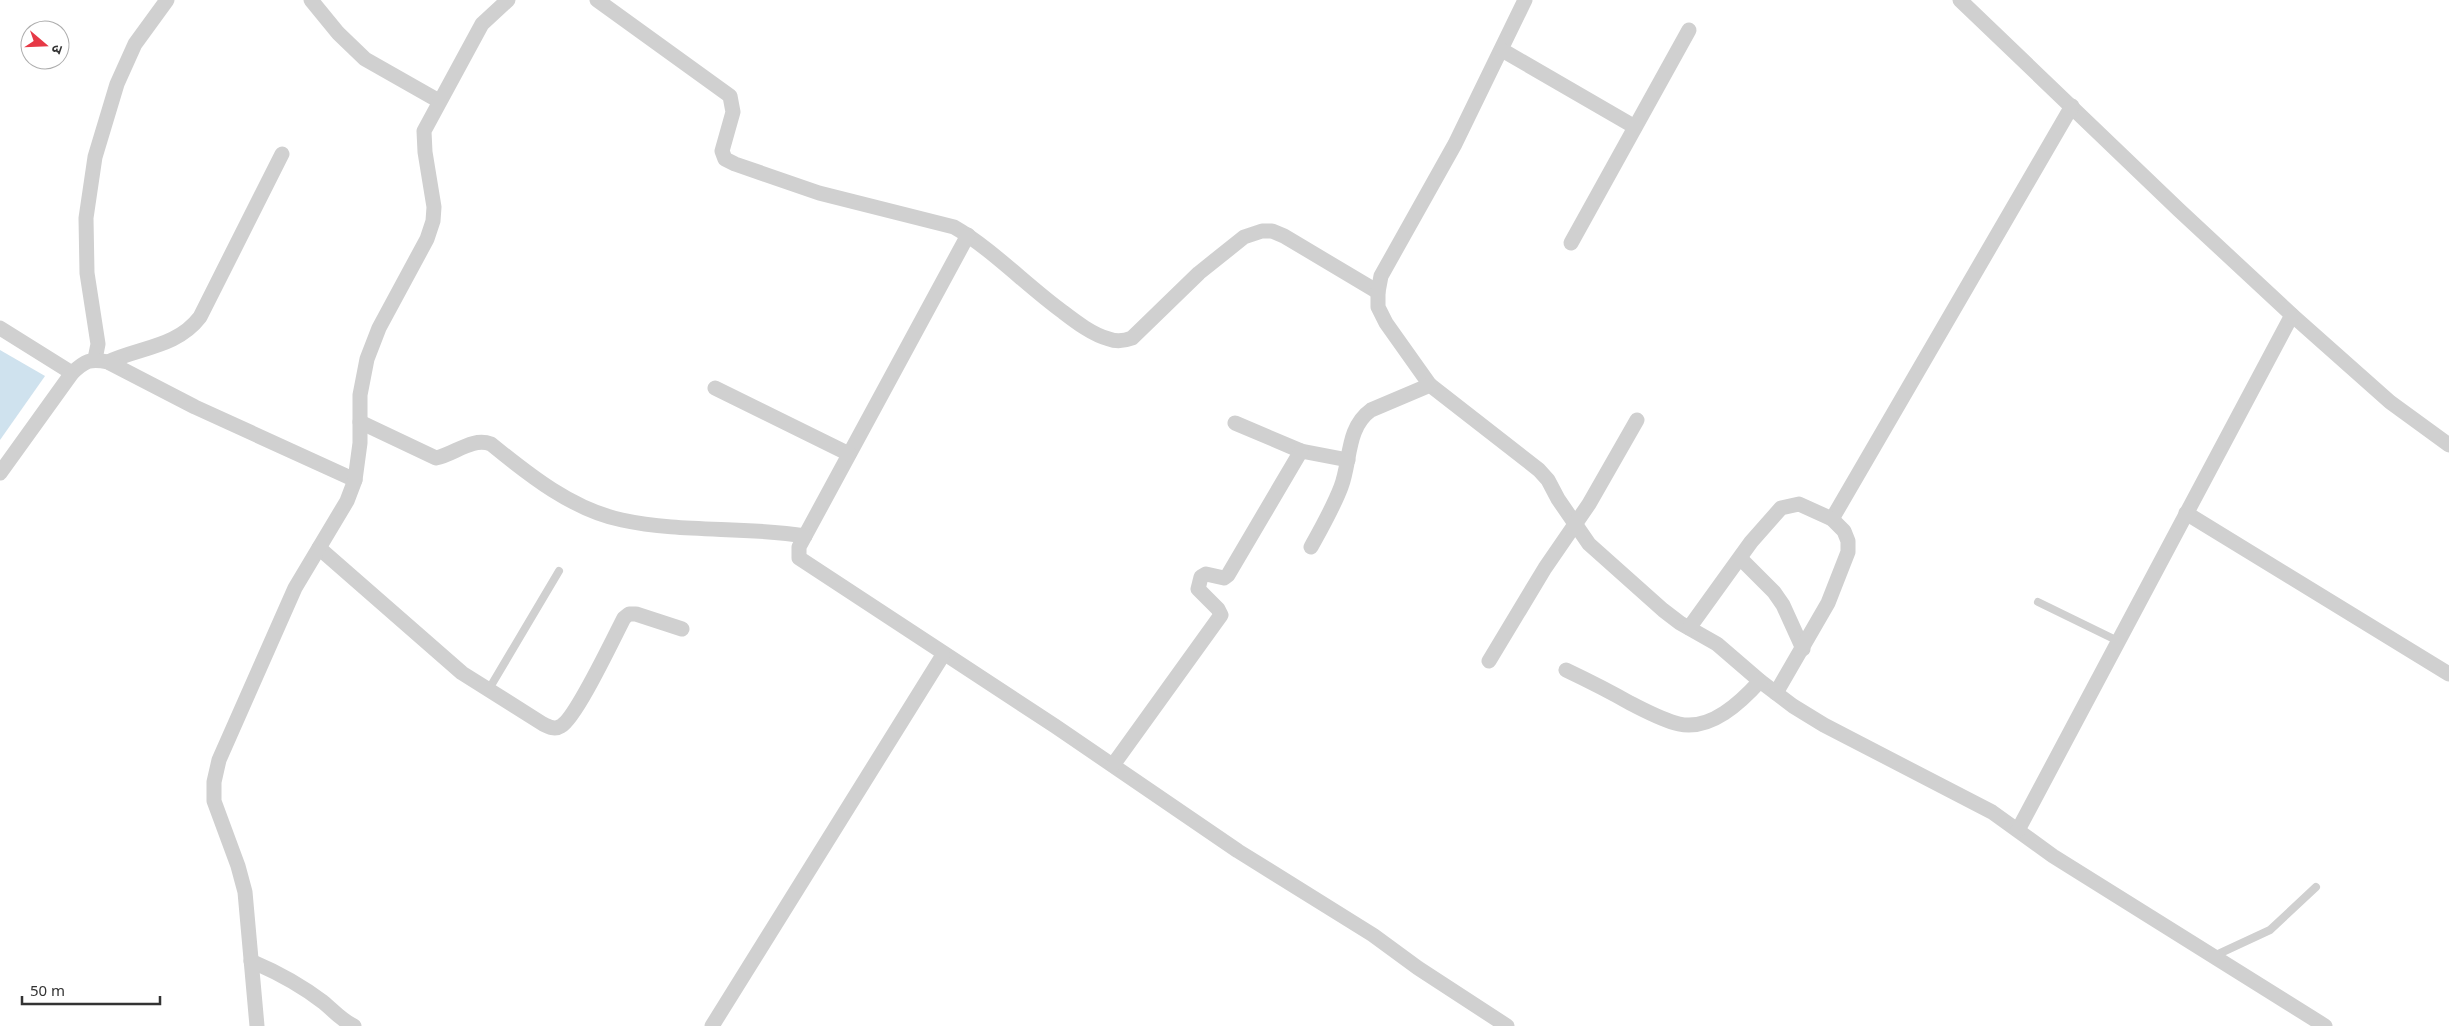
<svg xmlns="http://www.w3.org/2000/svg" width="2449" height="1026" font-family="'Noto Sans','Noto Sans Devanagari',sans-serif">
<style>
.water{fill:#cfe2ee}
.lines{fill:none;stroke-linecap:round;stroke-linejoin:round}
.service{stroke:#d0d0d0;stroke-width:8}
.minor{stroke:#d0d0d0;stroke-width:15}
</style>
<rect width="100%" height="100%" fill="#fff"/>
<!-- water -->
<path class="water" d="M0,350L45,376L0,440Z"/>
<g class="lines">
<!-- service -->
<g class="service">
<path d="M2038,602L2118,641"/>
<path d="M489,689L559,571"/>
<path d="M2214,956L2270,930L2316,887"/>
</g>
<!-- minor -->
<g class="minor">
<path d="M311,0L338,33L365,59L439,101"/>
<path d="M597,0L730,96L733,112L722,151L725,159L735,164L819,193L954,227C991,248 1027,286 1063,312C1076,322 1093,335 1109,339C1117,342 1124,341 1132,338L1199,273L1244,237L1262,231H1272L1284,236L1378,292"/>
<path d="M1525,0L1455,144L1381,276L1378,292V307L1386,323L1430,385L1539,470L1548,480L1558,499L1589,544L1663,610L1680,623L1717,644L1760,681L1793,706L1824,725L1992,812L2053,856L2325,1026"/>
<path d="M1960,0L2179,210L2292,315L2390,402L2449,445"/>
<path d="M1502,50L1635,127"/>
<path d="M968,235L799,547V558L1055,726L1238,851L1373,935L1418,968L1507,1026"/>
<path d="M1571,243L1689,30"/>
<path d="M0,328L72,373"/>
<path d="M95,359L98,344L87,273L86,218L95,157L117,84L135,44L167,0"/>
<path d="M108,362C141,347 177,347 200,317L282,154"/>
<path d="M715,388L849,454"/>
<path d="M360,422L436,458C455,454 472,437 491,444C529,475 573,510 622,520C682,533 745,526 805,536"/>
<path d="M1235,423L1301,451L1348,460"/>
<path d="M0,473L72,373C85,361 90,358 108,362L195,407L355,480"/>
<path d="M2186,513L2449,674"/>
<path d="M1832,519L2072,106"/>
<path d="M1311,547C1322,527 1333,508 1341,487C1351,461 1346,428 1371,410L1430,385"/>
<path d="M319,548L462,673L543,724C549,727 555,730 561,726C576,718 614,637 624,618L629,614H636L682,629"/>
<path d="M1740,558L1774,592L1783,605L1803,649"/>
<path d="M1689,628L1751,542L1781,508L1799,504L1832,519L1844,531L1848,541V552L1828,603L1776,693"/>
<path d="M1489,661L1545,568L1589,504L1637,420"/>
<path d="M1566,670C1587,680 1609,691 1630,703C1646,711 1662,720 1679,724C1711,731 1741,702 1760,681"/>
<path d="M1113,765L1221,615L1218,609L1198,589L1201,577L1206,574L1224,578L1228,575L1301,451"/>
<path d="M2018,830L2292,315"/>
<path d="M251,961C277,972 301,985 323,1002C334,1011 341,1020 354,1026"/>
<path d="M257,1026L245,892L238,866L214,801V782L219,760L295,588L347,501L355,480L360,443V395L367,359L379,328L427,239L433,221L434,207L425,152L424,131L482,24L508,0"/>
<path d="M712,1026L943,655"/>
</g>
</g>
<!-- north arrow -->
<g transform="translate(45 45) rotate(109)"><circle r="24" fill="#ffffff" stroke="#adadad"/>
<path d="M0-4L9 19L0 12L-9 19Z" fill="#e63946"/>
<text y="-8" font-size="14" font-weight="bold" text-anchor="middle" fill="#333333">उ</text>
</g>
<!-- scale -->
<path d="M22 996v8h138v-8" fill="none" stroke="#333333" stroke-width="2.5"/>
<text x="30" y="996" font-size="15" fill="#333333" stroke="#ffffff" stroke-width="4" paint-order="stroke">50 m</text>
</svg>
